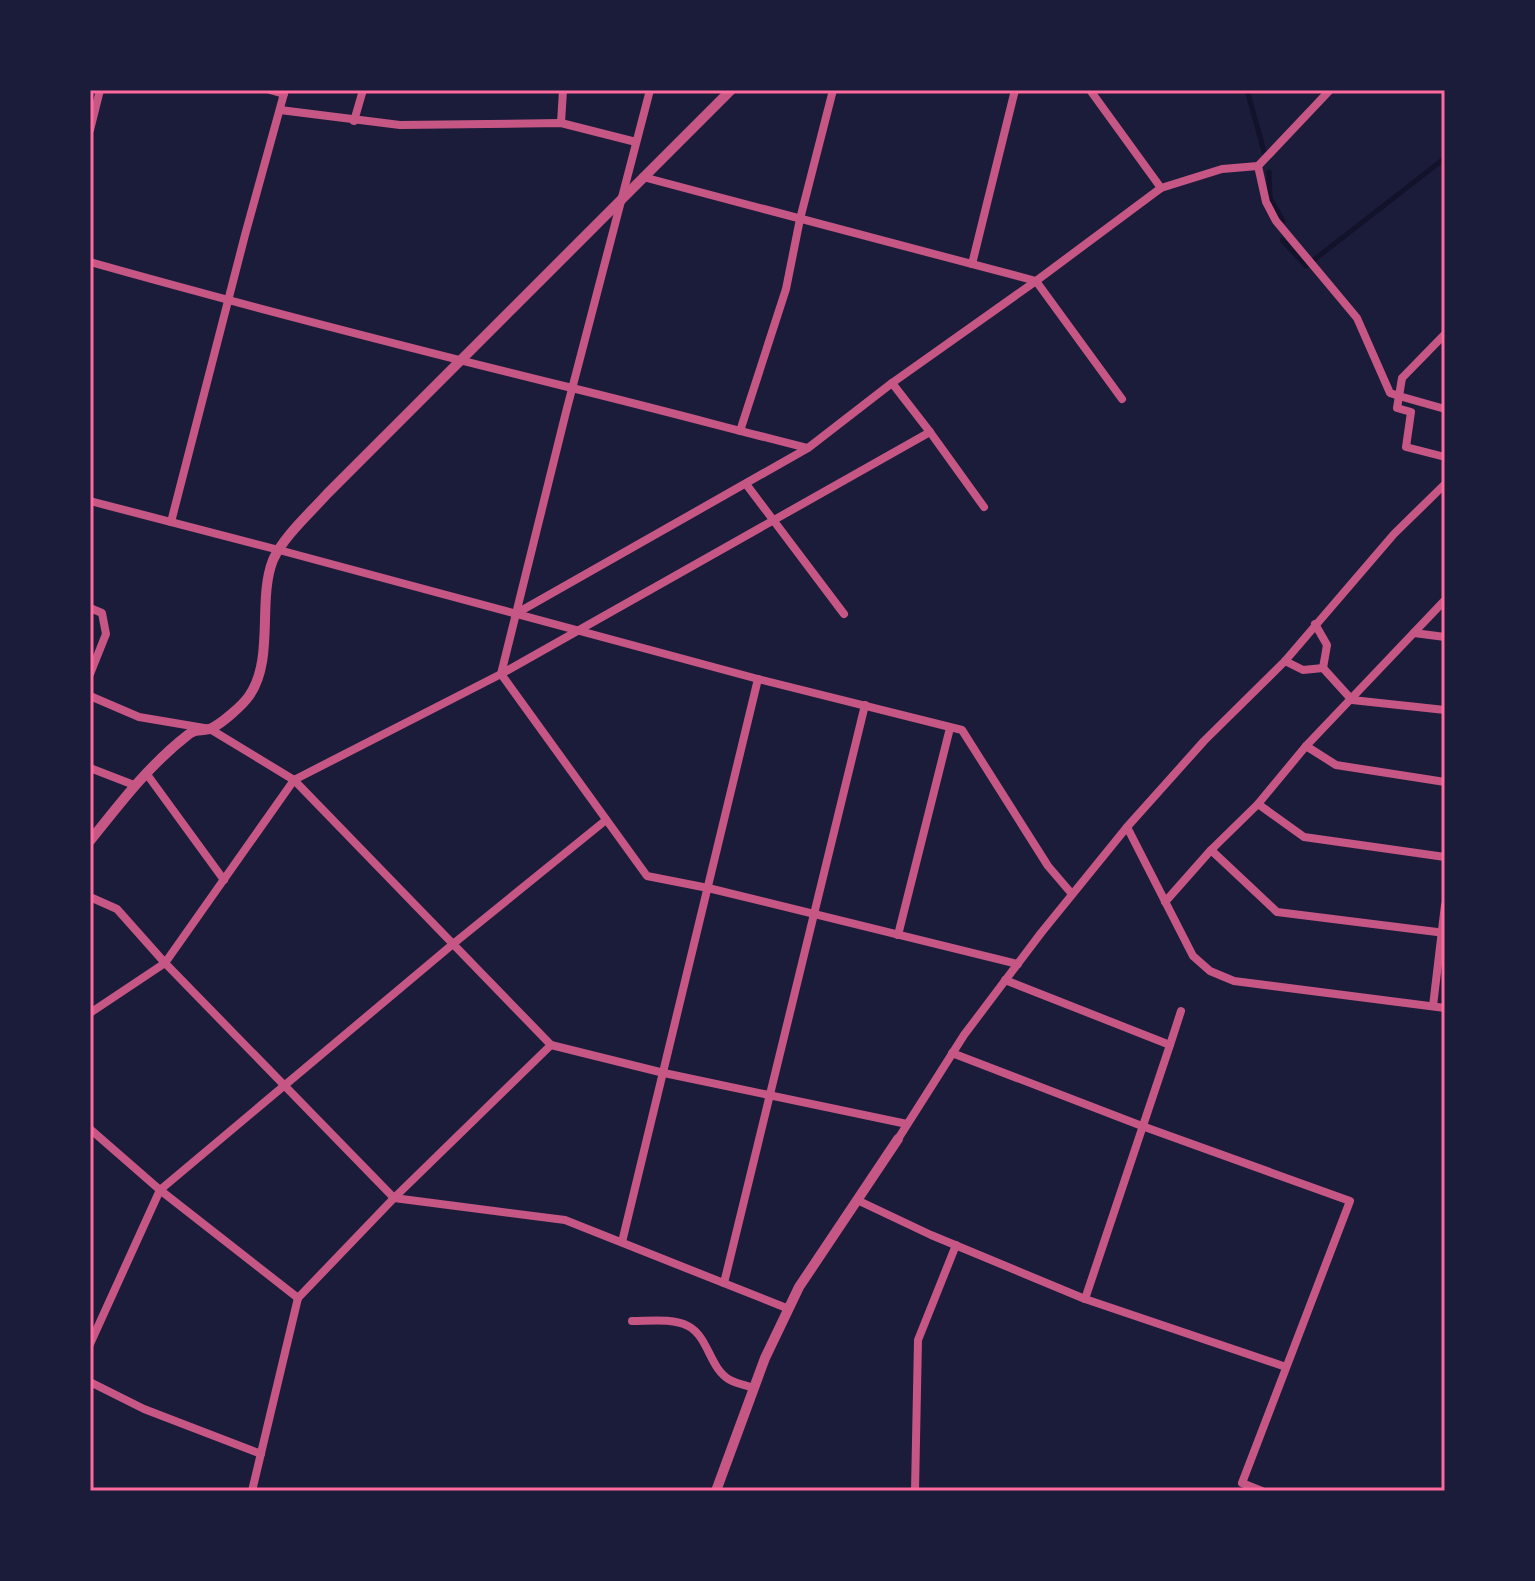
<svg xmlns="http://www.w3.org/2000/svg" width="1535" height="1581" font-family="'Alegreya Sans',sans-serif">
<style>
.lines{fill:none;stroke-linecap:round;stroke-linejoin:round}
.stream{stroke:#12122b;stroke-width:5}
.minor{stroke:#c65784;stroke-width:8}
.tertiary{stroke:#c65784;stroke-width:10}
.neatline{fill:none;stroke:#ff6b9d;stroke-width:3}
</style>
<rect width="100%" height="100%" fill="#1b1b3a"/>
<g class="lines">
<!-- stream -->
<g class="stream">
<path d="M1247,90L1265,155"/>
<path d="M1269,172L1270,198L1283,221"/>
<path d="M1282,240L1306,266L1445,158"/>
</g>
<!-- minor -->
<g class="minor">
<path d="M270,90L284,94"/>
<path d="M650,90L566,412L501,674L647,876L708,888L1018,964"/>
<path d="M1090,90L1161,188"/>
<path d="M280,110L400,125L561,123L636,142"/>
<path d="M354,121L363,90"/>
<path d="M561,123L563,90"/>
<path d="M90,130L100,90"/>
<path d="M1258,166L1266,202L1276,221L1357,318L1390,393L1399,396L1397,408L1411,412L1406,447L1445,457"/>
<path d="M643,177L1036,281L1122,399"/>
<path d="M90,262C250,307 410,348 572,388C650,407 728,428 807,448"/>
<path d="M972,264L1015,90"/>
<path d="M1445,334L1402,378L1399,396L1445,409"/>
<path d="M892,383L930,432L984,507"/>
<path d="M740,431L786,289L800,219L833,90"/>
<path d="M746,484L844,614"/>
<path d="M90,501L279,550L758,679L962,730L1048,866L1072,894"/>
<path d="M171,522L245,235L285,90"/>
<path d="M90,608L102,613L106,634L90,674"/>
<path d="M517,613L808,448L892,383L1036,281L1161,188L1222,169L1258,166L1330,90"/>
<path d="M1315,624L1327,645L1323,668"/>
<path d="M1414,633L1445,637"/>
<path d="M1285,661L1303,670L1323,668L1352,700L1445,710"/>
<path d="M90,696L139,717L210,729L294,780L551,1045"/>
<path d="M1306,746L1336,765L1445,782"/>
<path d="M90,768L134,785"/>
<path d="M146,773L224,880"/>
<path d="M1258,804L1304,837L1445,857"/>
<path d="M1127,827L1193,956L1210,971L1234,981L1445,1008"/>
<path d="M1211,850L1277,912L1445,933"/>
<path d="M90,897L117,909L165,963L394,1198L565,1220L789,1309"/>
<path d="M1165,902L1211,850L1258,804L1306,746L1445,600"/>
<path d="M898,935L950,728"/>
<path d="M1005,980L1170,1045L1085,1299"/>
<path d="M1433,1006L1445,905"/>
<path d="M90,1013L165,963L294,780L501,674L930,432"/>
<path d="M1170,1045L1181,1011"/>
<path d="M952,1053L1142,1126L1350,1201L1242,1483L1262,1491"/>
<path d="M90,1129L160,1190L298,1298"/>
<path d="M898,1139L964,1035L1041,933L1127,827L1204,741L1285,661L1394,534L1445,484"/>
<path d="M857,1200L931,1235L1085,1299L1286,1367"/>
<path d="M622,1242L758,679"/>
<path d="M724,1283L865,705"/>
<path d="M632,1321C650,1321 673,1318 688,1326C709,1337 709,1368 730,1380C737,1384 746,1385 754,1388"/>
<path d="M90,1344L160,1190L453,944L606,820"/>
<path d="M90,1382L144,1409L261,1454"/>
<path d="M252,1491L298,1298L394,1198L551,1045L664,1073L907,1124"/>
<path d="M915,1491L918,1340L956,1245"/>
</g>
<!-- tertiary -->
<g class="tertiary">
<path d="M90,841C121,802 150,764 189,734C196,728 204,732 212,728C222,723 242,706 249,696C275,659 257,600 273,560C283,537 310,513 327,494L731,90"/>
<path d="M716,1491L765,1358L799,1287L898,1139"/>
</g>
</g>
<!-- border -->
<rect width="1535" height="1581" fill="none" stroke="#1b1b3a" stroke-width="184"/>
<rect x="92" y="92" width="1351" height="1397" class="neatline"/>
</svg>
